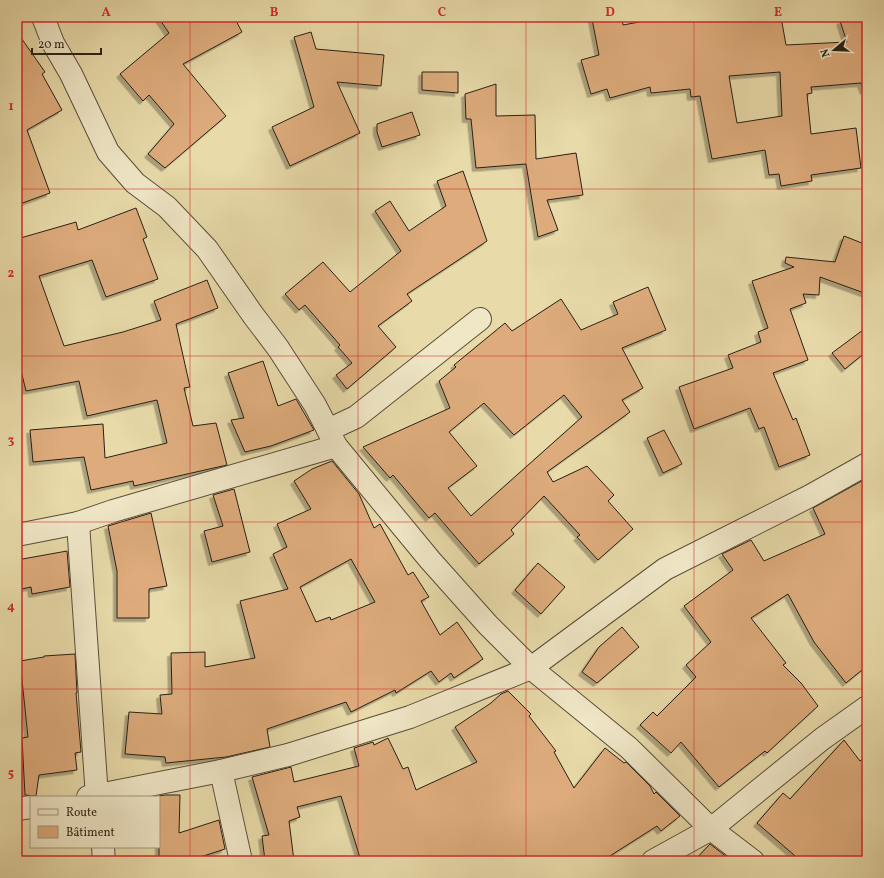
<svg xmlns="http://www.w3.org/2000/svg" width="884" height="878" font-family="Vollkorn,serif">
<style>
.building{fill:#deac7c;stroke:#281f15;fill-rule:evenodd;filter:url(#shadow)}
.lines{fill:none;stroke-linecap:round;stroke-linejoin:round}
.minor-casing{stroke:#584e3a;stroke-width:24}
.minor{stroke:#f0e7c7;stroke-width:22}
.grid{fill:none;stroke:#d62828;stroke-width:1;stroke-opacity:0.55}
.neatline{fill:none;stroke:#d62828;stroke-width:1.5}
.grid-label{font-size:13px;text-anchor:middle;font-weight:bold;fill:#d62828}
</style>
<defs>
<filter id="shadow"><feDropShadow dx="-3.5" dy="3.5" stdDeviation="0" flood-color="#0004"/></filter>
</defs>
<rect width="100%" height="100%" fill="#e8daa9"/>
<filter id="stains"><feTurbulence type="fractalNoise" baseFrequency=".005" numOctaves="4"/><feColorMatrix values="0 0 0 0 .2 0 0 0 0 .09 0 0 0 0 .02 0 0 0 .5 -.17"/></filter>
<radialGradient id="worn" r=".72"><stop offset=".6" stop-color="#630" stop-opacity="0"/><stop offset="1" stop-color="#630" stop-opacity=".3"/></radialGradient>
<!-- building -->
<g class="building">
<path d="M158,17H234L242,32L183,64L226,116L165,168L148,154L174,124L149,95L143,101L120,74L169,33Z"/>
<path d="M604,17H622L623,25L666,17H781L786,45L847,42L840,21L854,17H867V90L864,91L861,83L811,87L812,93L807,94L811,134L856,128L861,168L811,175L812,181L781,186L779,174L769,175L765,150L712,159L700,96L691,97L690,89L651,93L650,87L610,98L607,89L591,94L581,60L599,55L592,19ZM780,72L782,116L737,123L729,76Z"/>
<path d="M17,32L45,72L42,74L62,110L27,130L50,193L17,205Z"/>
<path d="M311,32L316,49L384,55L381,86L337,82L360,133L290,166L272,127L314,107L294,37Z"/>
<path d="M422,72H458V93L422,90Z"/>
<path d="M496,84V116L535,115L536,159L576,153L583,195L547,200L558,230L538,237L526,164L476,168L471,119H466L465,94Z"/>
<path d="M412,112L420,135L382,147L377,132V124Z"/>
<path d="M463,171L487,241L407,294L412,301L378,326L396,347L347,389L336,375L352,363L338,347L340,345L305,305L299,310L285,294L323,262L350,292L401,251L375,211L390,201L409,231L446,206L437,181Z"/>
<path d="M136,208L147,237L143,239L158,279L106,297L92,260L39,276L64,346L123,332L161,320L154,301L207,280L218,308L176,324L190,387L184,388L193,426L216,423L227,465L134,486L133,481L91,490L84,457L33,462L30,430L103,424L105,458L167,443L157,400L87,416L79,381L26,391L17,354V239L76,222L78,230Z"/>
<path d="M844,236L867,245V294L820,277L819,295L803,294L806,303L790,309L808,360L773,373L793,420L796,418L810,455L779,467L764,427L759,429L750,408L694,429L679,387L733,368L728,355L761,342L758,332L768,328L752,281L794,267L785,263L786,257L835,262Z"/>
<path d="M648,287L666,330L622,348L643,388L622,400L630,412L547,472L553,482L587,466L614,495L608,501L633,529L598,560L577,537L580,535L544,496L511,530L514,534L479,564L435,513L429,518L393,475L390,478L363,447L450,408L439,381L456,367L454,365L505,323L512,331L561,299L581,330L618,314L613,302ZM564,395L582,417L471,516L448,488L477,466L449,432L484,403L514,435Z"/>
<path d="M867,327V351L845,369L832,353Z"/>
<path d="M263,361L278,406L296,399L314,430L271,446L245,452L231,420L244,418L228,373Z"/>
<path d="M664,430L682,464L663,473L647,438Z"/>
<path d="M332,461L359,494L374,528L380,524L408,575L413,572L429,597L421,601L440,635L457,622L483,659L454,678L451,673L439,682L431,671L396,693L395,690L351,712L346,702L267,729L270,747L226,757L166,763L165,757L125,754L129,712L162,714L160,695L172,694L171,653L205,652V667L255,658L240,601L288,589L273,554L287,547L277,524L311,509L294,481L312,469ZM351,559L375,602L331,620L330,617L316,622L300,587Z"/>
<path d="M867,478V666L846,683L814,642L788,594L751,618L786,663L783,665L801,683L818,706L767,753L765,751L719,787L681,742L671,753L640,725L653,712L657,716L696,677L686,665L711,642L684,606L733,570L722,554L751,540L764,561L825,534L813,508Z"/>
<path d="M234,489L250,552L212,562L204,531L223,526L213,495Z"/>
<path d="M151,513L167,586L149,589V618H117V571L108,526Z"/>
<path d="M67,551L70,587L32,594L31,587L17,590V560Z"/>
<path d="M538,563L565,587L541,614L515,590Z"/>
<path d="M622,627L639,647L597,683L582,672L599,647Z"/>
<path d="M75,654L77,693H76L81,752L75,753L77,770L39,775L36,796L25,795L22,738L28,737L20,661L44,657V656Z"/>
<path d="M508,691L531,714L529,716L556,751L554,752L574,788L605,748L624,763L626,762L650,786L654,794L656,792L680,816L661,831L657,826L602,861H361L341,796L297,807L300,817L289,821L294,861H265L262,836L269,835L252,777L291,767L294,782L359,766L354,748L373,742L374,745L388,738L403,769L408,767L416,790L477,762L455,727L491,703L501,694Z"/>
<path d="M844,740L860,761L867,756V861H801L757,823L783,793L790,799Z"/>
<path d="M165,795H180L179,833L219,820L225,849L188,861H159V796Z"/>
<path d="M710,844L732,861H694Z"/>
</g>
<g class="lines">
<defs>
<g id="minor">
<path d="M43,17L53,43L71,74L108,152L135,183L167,207L207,249L253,315L278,348L315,405L328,430"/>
<path d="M480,319L356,417L328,430L336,446L430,560L488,625L531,668L629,748L711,829L753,861"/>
<path d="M78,523L97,797"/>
<path d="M17,535L78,523L113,511L336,446"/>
<path d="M221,771L241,861"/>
<path d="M88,797L221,771L288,755L410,717L531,668L665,569L810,496L867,464"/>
<path d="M17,809L31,807"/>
<path d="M103,847L104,861"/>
<path d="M653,861L711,829L822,739L867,707"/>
</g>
</defs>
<!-- minor casing -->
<use href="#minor" class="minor-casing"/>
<!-- minor -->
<use href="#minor" class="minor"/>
</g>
<!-- grid -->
<path class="grid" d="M190,17V861M358,17V861M526,17V861M694,17V861M17,189H867M17,356H867M17,522H867M17,689H867"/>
<!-- margin -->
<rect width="884" height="878" fill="none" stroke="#e8daa9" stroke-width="44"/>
<!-- legend -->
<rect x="30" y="796" width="130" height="52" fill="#f0e7c7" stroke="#a09780"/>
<rect x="38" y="809" width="20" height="6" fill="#f0e7c7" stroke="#a09780"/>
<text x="66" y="816" font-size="12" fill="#281f15">Route</text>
<rect x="38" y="826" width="20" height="12" fill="#deac7c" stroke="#a09780"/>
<text x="66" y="836" font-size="12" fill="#281f15">Bâtiment</text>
<!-- north arrow -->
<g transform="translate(834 50) rotate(251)" stroke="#f0e7c7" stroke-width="3" paint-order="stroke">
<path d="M0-3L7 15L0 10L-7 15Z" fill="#281f15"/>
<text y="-6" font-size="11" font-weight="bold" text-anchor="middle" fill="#281f15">N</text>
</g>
<!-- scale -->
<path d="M32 48v6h69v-6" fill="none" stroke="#281f15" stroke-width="2"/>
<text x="38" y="48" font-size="12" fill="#281f15" stroke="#f0e7c7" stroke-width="3" paint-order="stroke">20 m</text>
<rect x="22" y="22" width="840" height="834" class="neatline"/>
<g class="grid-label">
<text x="106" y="16">A</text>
<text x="274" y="16">B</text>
<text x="442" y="16">C</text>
<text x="610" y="16">D</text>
<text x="778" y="16">E</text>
<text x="11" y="110">1</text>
<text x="11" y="277">2</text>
<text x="11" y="444">3</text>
<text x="11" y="610">4</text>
<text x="11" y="777">5</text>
</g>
<rect width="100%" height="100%" filter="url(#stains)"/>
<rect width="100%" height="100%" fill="url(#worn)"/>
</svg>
